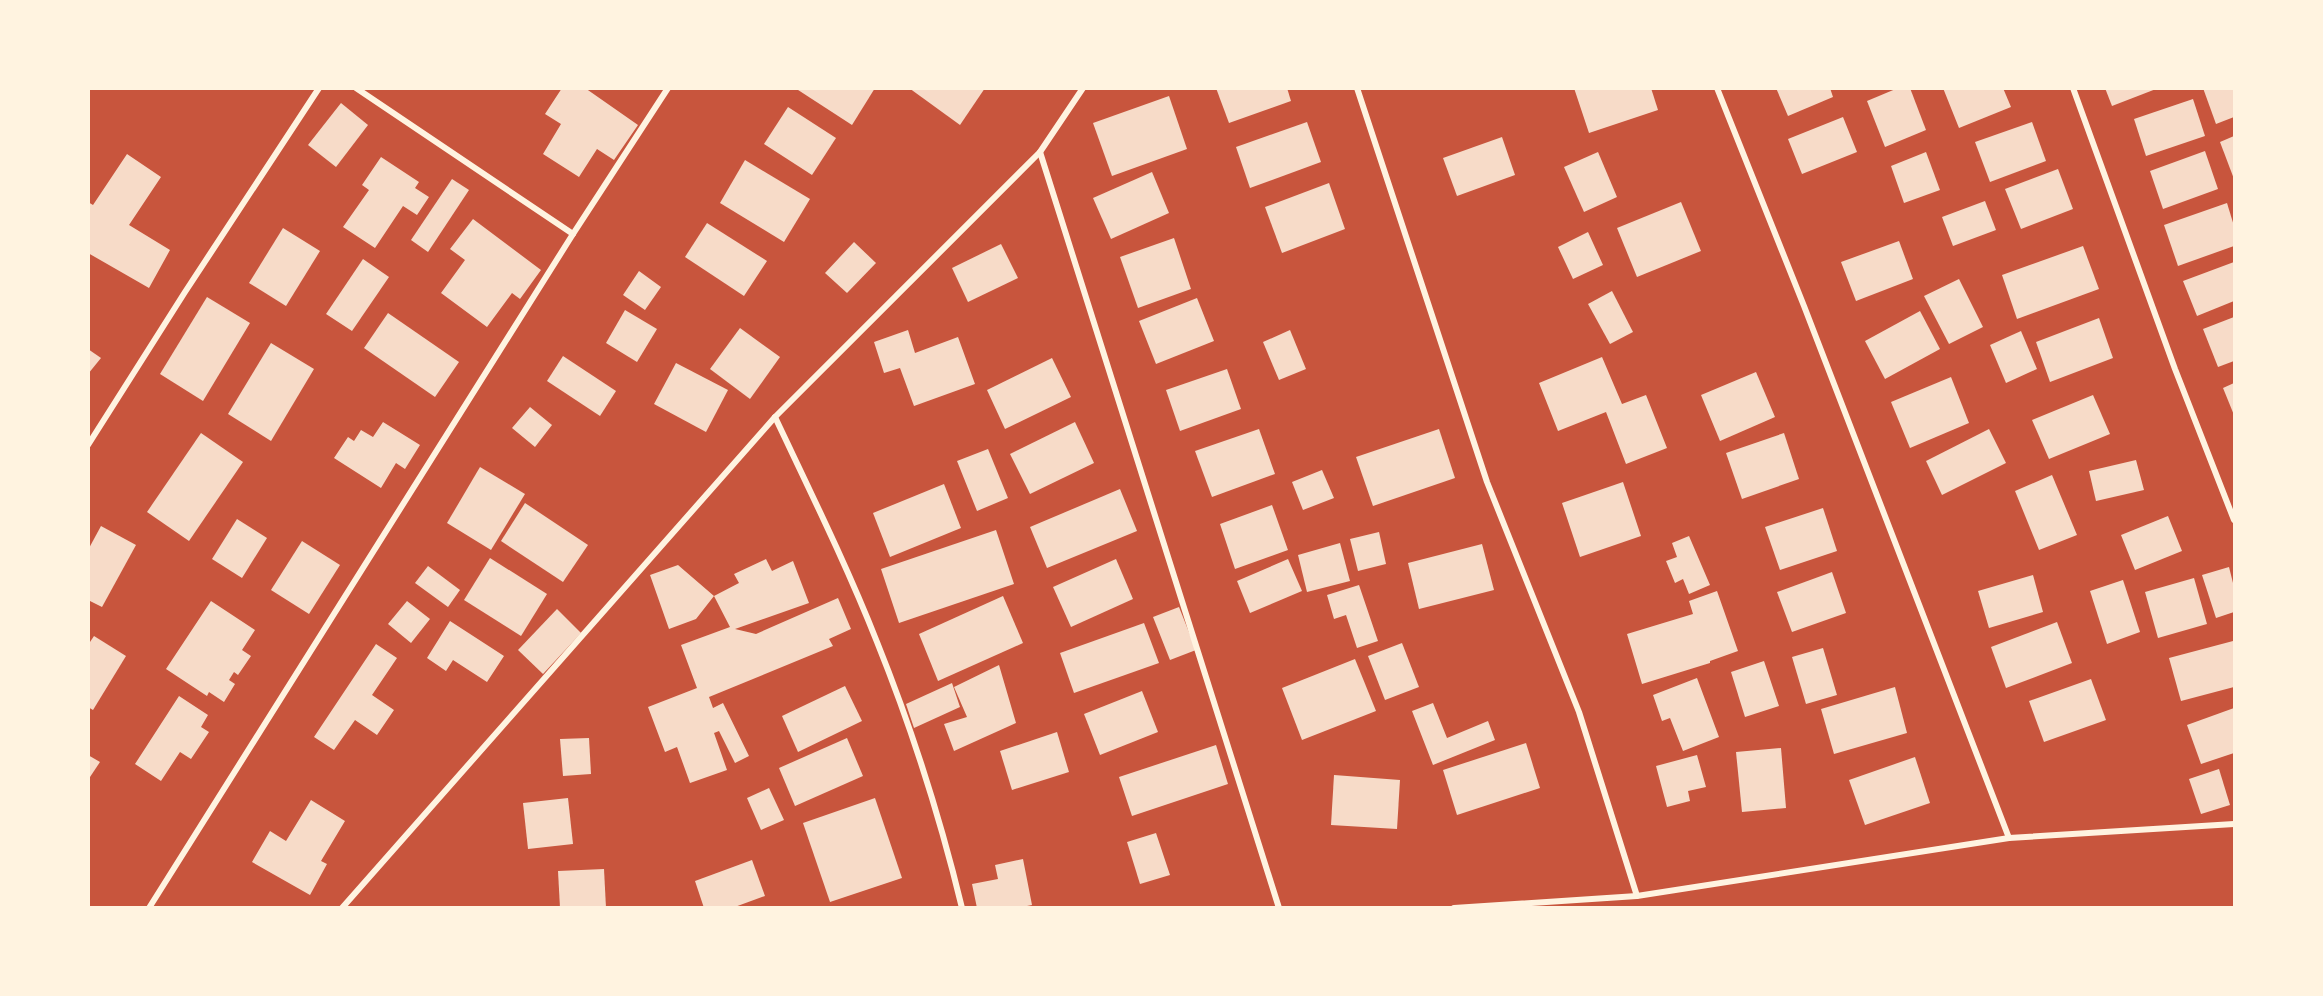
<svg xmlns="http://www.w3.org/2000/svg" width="2323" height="996" font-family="Commissioner,sans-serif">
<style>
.building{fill:#f7dbc8}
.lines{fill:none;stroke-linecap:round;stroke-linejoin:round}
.minor{stroke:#fff3e0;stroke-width:6}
</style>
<rect width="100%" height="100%" fill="#c8553d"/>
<!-- building -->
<g class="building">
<path d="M562,88H585L638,125L614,160L597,149L579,177L543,154L561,124L545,114Z"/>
<path d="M795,88H875L852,125Z"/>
<path d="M909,88H985L960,125Z"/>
<path d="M1216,88H1287L1291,101L1229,123Z"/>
<path d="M1574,88H1651L1658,110L1589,133Z"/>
<path d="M1776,88H1830L1833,97L1788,116Z"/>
<path d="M1898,88H1910L1926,130L1885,147L1867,101Z"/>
<path d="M1943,88H2003L2011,107L1959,128Z"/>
<path d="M2105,88H2156V89L2112,106Z"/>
<path d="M2203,88H2234V117L2216,124Z"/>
<path d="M1169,96L1187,149L1112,176L1093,123Z"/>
<path d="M2193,99L2205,136L2146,156L2134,119Z"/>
<path d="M341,103L368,125L336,167L308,145Z"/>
<path d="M788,107L836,138L812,175L764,144Z"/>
<path d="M1843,117L1857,152L1802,174L1788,139Z"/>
<path d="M1307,122L1321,162L1250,188L1236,147Z"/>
<path d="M2032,122L2046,161L1990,182L1975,142Z"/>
<path d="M2234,136V179L2220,142Z"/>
<path d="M1502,137L1515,175L1457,196L1443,158Z"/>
<path d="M2205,151L2218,189L2163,209L2150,171Z"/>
<path d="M1598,152L1617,197L1584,212L1564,167Z"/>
<path d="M1926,152L1940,190L1904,203L1891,166Z"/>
<path d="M127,154L161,177L129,225L170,250L149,288L88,253V202L93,205Z"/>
<path d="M381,157L419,182L415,188L429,197L417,215L403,206L375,248L343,227L369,190L362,185Z"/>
<path d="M745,160L810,199L784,242L720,203Z"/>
<path d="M2058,169L2073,209L2021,229L2005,189Z"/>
<path d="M1152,172L1169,213L1111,239L1093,198Z"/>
<path d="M452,179L469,190L428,252L411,240Z"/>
<path d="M1329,183L1345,229L1282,253L1265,207Z"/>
<path d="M1985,201L1996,230L1953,246L1942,217Z"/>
<path d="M1681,202L1701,251L1637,277L1617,228Z"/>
<path d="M2227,203L2234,226V246L2178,266L2164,225Z"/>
<path d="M473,219L541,270L520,299L512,293L487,327L441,293L465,260L450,249Z"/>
<path d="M707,223L767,261L744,296L685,257Z"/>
<path d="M283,228L320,251L286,306L249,283Z"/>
<path d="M1588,232L1603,265L1573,279L1558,247Z"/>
<path d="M1174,238L1191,289L1138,308L1120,257Z"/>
<path d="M1899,241L1913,279L1856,301L1841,262Z"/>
<path d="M854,242L876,263L847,293L825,273Z"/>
<path d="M1001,244L1018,278L968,302L952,268Z"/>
<path d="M2083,246L2099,289L2017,319L2002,275Z"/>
<path d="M363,259L389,277L352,331L326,314Z"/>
<path d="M2234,262V301L2197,316L2183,281Z"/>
<path d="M639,271L661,287L645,310L623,295Z"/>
<path d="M1959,279L1983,327L1949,344L1924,296Z"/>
<path d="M1612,291L1633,332L1610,344L1588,304Z"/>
<path d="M207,297L250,323L203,401L160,374Z"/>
<path d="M1197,298L1214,341L1156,364L1139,321Z"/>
<path d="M625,310L657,329L637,362L606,343Z"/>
<path d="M1920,311L1940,349L1885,379L1865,341Z"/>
<path d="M388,313L459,362L435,397L364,348Z"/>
<path d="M2234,317V361L2218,367L2203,329Z"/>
<path d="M2099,318L2113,358L2050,382L2036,342Z"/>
<path d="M740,328L780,357L750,399L710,369Z"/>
<path d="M908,330L915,353L958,337L975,384L914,406L900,368L884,373L874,342Z"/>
<path d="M1290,330L1306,369L1279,380L1263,342Z"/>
<path d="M2021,331L2037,369L2006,383L1990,345Z"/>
<path d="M271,343L314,369L271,441L228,414Z"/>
<path d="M88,349L101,358L88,374Z"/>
<path d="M563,356L616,391L600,416L547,381Z"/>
<path d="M1602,357L1622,404L1646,395L1667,448L1626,464L1606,412L1558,431L1539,383Z"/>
<path d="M1052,358L1071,397L1005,429L987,390Z"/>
<path d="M676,363L728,390L706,432L654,404Z"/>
<path d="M1227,369L1241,409L1180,431L1166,390Z"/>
<path d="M1756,372L1775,417L1720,441L1701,395Z"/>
<path d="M1951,377L1969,423L1910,448L1891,402Z"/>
<path d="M2234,383V415L2223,388Z"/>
<path d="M2093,395L2110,434L2049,459L2032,420Z"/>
<path d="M530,407L552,425L535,447L512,428Z"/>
<path d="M383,422L420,445L405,469L396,463L381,488L334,458L348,437L354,441L361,430L373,437Z"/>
<path d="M1075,422L1094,463L1030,494L1010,454Z"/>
<path d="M1259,429L1275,474L1212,497L1195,451Z"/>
<path d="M1439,429L1455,478L1373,506L1356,457Z"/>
<path d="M1989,429L2006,463L1942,495L1926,461Z"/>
<path d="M201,433L243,462L189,541L147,512Z"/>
<path d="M1784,433L1799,479L1742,499L1726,453Z"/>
<path d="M988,449L1008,498L977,511L957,461Z"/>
<path d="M2136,460L2144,490L2096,501L2089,471Z"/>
<path d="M480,467L525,494L491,550L447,523Z"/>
<path d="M1322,470L1334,498L1303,510L1292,482Z"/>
<path d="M2052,475L2077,535L2039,550L2015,491Z"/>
<path d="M1623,482L1641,536L1580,557L1562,503Z"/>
<path d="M944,484L961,528L890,557L873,513Z"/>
<path d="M1120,489L1137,531L1047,568L1030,527Z"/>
<path d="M525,503L588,545L563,582L501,541Z"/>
<path d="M1272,505L1288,550L1235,569L1220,524Z"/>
<path d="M1823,508L1837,551L1780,570L1765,527Z"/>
<path d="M2168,516L2182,551L2135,570L2121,535Z"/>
<path d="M237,519L267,538L242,578L212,559Z"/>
<path d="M101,526L136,545L102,607L88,600V550Z"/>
<path d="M996,530L1014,584L899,623L881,569Z"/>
<path d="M1379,532L1386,564L1358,571L1350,539Z"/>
<path d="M1689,536L1710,585L1689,594L1683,579L1675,583L1666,561L1677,557L1672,543Z"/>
<path d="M302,541L340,565L309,614L271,590Z"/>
<path d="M1340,543L1350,581L1307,592L1298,555Z"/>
<path d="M1482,544L1494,590L1419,609L1408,563Z"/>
<path d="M490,558L547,594L521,636L464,600Z"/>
<path d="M766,559L772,571L793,561L809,603L735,629L756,634L838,598L851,629L829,639L833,646L709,697L713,708L723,703L749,756L735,763L719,731L714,733L727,770L690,783L677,747L665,752L648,707L697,688L681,645L730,627L714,596L696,619L669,629L650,575L678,565L714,596L739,583L734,574Z"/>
<path d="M1116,559L1133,599L1071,627L1053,587Z"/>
<path d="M1288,559L1302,591L1250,613L1237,581Z"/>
<path d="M428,566L460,590L448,607L415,583Z"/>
<path d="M2229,567L2234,587V612L2216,618L2202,575Z"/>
<path d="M1832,572L1846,613L1792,632L1777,592Z"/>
<path d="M2033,575L2043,612L1989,628L1978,591Z"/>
<path d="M2194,578L2207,624L2158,638L2145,592Z"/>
<path d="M2123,580L2140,632L2107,644L2090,591Z"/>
<path d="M1359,585L1378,641L1357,648L1346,615L1334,619L1327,595Z"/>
<path d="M1717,591L1738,651L1710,661V663L1642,684L1627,634L1693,614L1689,601Z"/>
<path d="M1003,596L1023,643L938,681L919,634Z"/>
<path d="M211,601L255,630L242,650L251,656L238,675L234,672L229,680L235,684L224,702L209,692L207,696L166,669Z"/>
<path d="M407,601L430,619L411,643L388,624Z"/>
<path d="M1179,607L1196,650L1170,660L1153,617Z"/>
<path d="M557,609L581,633L543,674L518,650Z"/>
<path d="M450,621L504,656L487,682L453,660L446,671L427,658Z"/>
<path d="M2057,622L2072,663L2006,688L1991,647Z"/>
<path d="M1144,623L1159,663L1074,693L1060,653Z"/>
<path d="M94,636L126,656L93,710L88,707V645Z"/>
<path d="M2233,641L2234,687L2181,701L2169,658Z"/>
<path d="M1402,643L1419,687L1385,700L1368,656Z"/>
<path d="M376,644L397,658L372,695L394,710L377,735L355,720L334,750L314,737Z"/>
<path d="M1823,648L1837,695L1806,704L1792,657Z"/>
<path d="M1355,659L1376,711L1302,740L1282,688Z"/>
<path d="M1764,661L1779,706L1745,717L1731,672Z"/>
<path d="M999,665L1016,723L954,751L944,724L967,717L954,687Z"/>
<path d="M1697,678L1719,737L1683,751L1670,718L1662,721L1653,695Z"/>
<path d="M2091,679L2106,720L2044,742L2029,701Z"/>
<path d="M952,683L960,707L914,728L906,704Z"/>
<path d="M845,686L862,721L798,752L782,716Z"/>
<path d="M1895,687L1907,733L1834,754L1821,709Z"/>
<path d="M1142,691L1158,732L1100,755L1084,714Z"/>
<path d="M179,696L208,715L201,727L209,732L191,759L180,752L161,781L135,764Z"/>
<path d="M1433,703L1447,738L1488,721L1495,740L1433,765L1412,711Z"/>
<path d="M2234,708V753L2201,764L2187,725Z"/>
<path d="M1057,732L1069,772L1012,790L1000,751Z"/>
<path d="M589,738L591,774L563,776L560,739Z"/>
<path d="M847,738L863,776L795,806L779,768Z"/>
<path d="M1526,743L1540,788L1457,815L1443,770Z"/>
<path d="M1216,745L1228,784L1132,816L1119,777Z"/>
<path d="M1781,748L1786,808L1742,812L1736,752Z"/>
<path d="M88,755L100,762L88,780Z"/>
<path d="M1697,755L1706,787L1688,791L1690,801L1667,807L1656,766Z"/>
<path d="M1915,757L1930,803L1865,825L1849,780Z"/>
<path d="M2219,769L2230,805L2201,814L2189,779Z"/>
<path d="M1334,775L1400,780L1397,829L1331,825Z"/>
<path d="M769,788L784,820L761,830L747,798Z"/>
<path d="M568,798L573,844L528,849L523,803Z"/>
<path d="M875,798L902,878L830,902L803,823Z"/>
<path d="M311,800L345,821L321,861L327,864L310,895L252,862L270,831L286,841Z"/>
<path d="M1156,833L1170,875L1140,884L1127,842Z"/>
<path d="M1023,859L1032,905L1017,908H977L972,884L998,879L995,865Z"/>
<path d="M752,860L765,896L732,908H704L695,881Z"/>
<path d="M604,869L606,908H560L558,871Z"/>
</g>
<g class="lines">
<!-- minor -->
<g class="minor">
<path d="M356,88L573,234"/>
<path d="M1357,88L1487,482L1579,712L1637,896"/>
<path d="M1717,88L1804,306L2009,838"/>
<path d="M2073,88L2175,369L2234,520"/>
<path d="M1040,152L1279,908"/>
<path d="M775,417C810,491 847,566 877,642C912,729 940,817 962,908"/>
<path d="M88,445L185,292L319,88"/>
<path d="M149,908L573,234L668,88"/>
<path d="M342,908L775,417L1040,152L1083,88"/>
<path d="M1454,908L1637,896L2009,838L2234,824"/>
</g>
</g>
<!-- border -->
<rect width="2323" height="996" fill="none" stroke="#fff3e0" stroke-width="180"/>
</svg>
